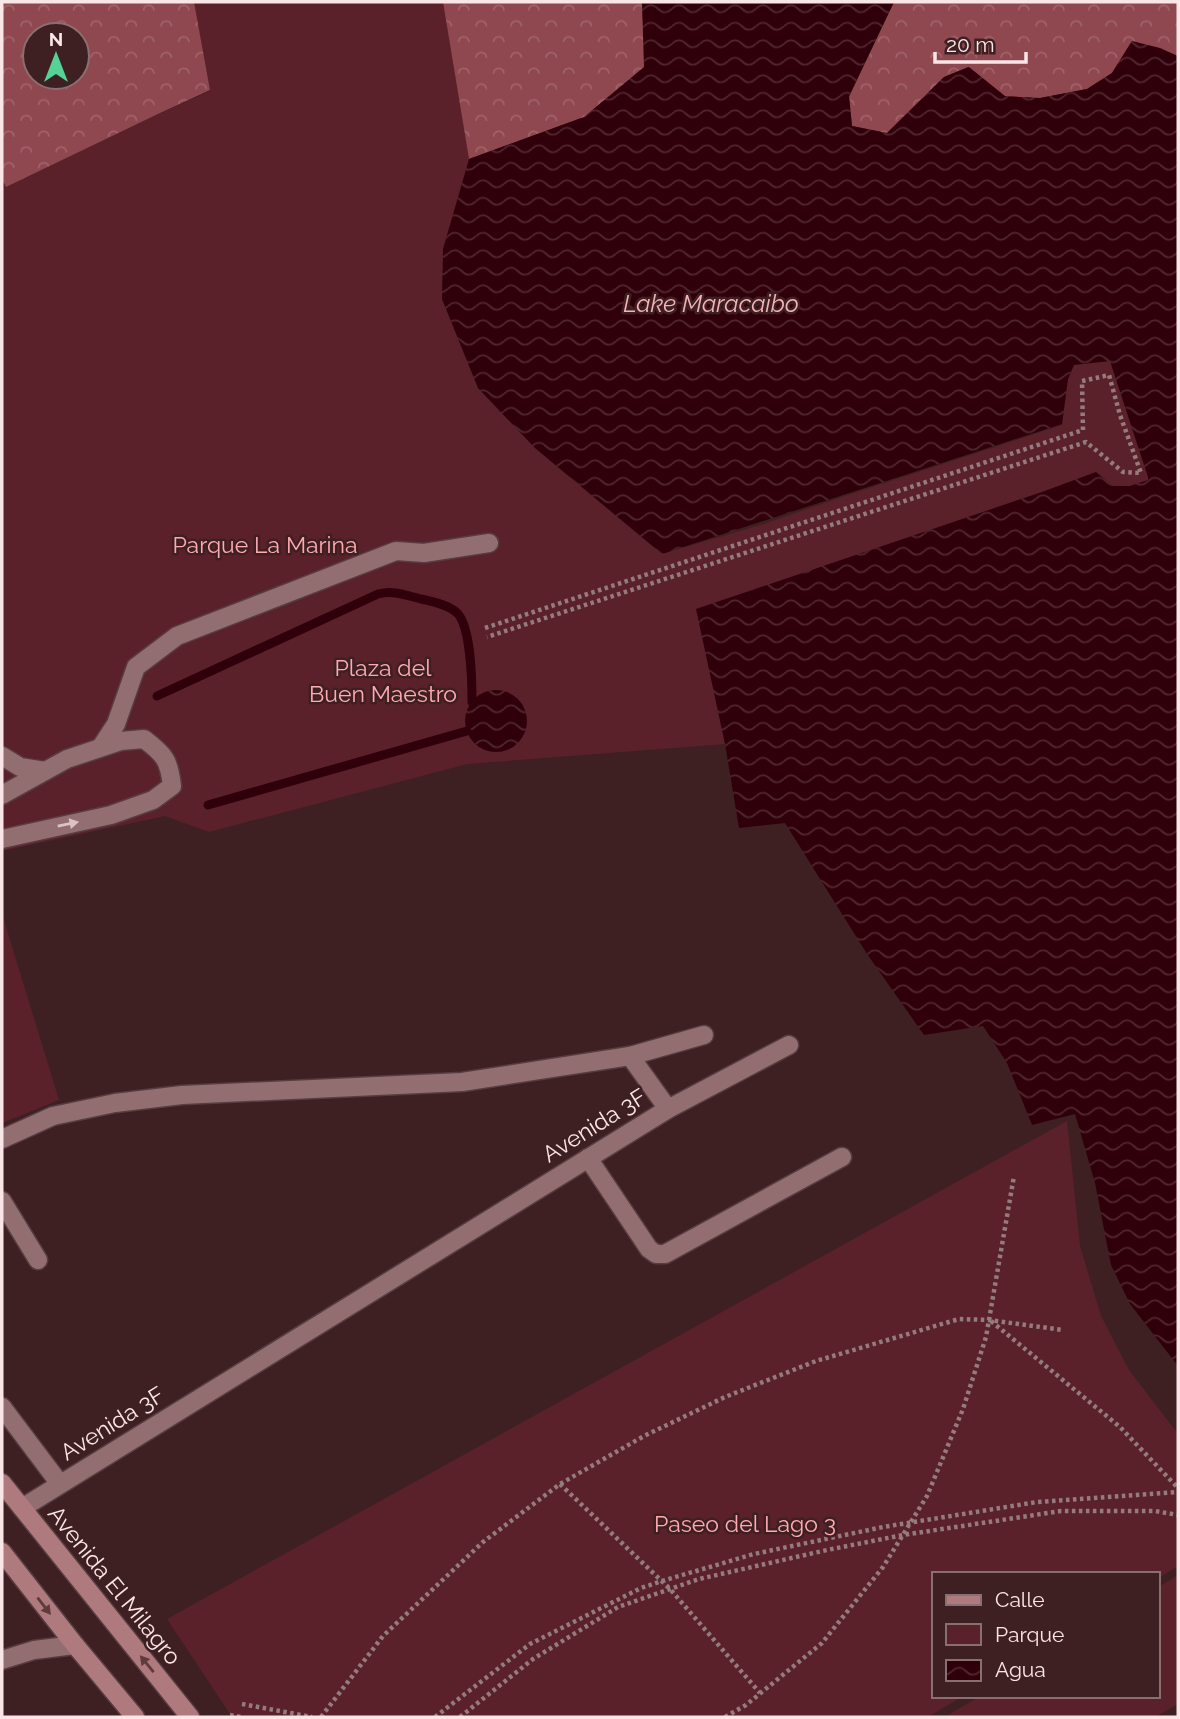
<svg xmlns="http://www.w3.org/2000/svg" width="1180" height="1719" font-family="Raleway,sans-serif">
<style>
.green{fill:#5b212a}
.forest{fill:url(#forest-crowns);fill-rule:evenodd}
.water{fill:url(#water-waves)}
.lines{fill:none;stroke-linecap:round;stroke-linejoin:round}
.stream{stroke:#30000a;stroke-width:9}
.lane-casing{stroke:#573d41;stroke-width:21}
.street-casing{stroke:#573d41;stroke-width:21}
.secondary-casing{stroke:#573d41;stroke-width:21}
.path{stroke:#947b7d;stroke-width:4.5;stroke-dasharray:3.5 3.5;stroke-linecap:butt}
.lane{stroke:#926e70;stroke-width:18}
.street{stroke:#926e70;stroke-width:18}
.secondary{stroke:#af7a7e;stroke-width:18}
.oneway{fill:#dcc2c3}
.oneway2{fill:#603b3e}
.labels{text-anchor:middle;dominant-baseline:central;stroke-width:5;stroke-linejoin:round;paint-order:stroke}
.park-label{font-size:23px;fill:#ffa9b0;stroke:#3e2023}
.street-label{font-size:23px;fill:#fbe6e7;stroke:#3e2023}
.water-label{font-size:24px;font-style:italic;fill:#f5b3b8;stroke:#3e2023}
</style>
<defs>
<pattern id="forest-crowns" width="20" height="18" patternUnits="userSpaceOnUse" patternTransform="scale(1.75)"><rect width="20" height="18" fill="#8f4850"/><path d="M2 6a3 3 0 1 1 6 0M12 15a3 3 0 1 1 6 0" fill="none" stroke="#a06269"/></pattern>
<pattern id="water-waves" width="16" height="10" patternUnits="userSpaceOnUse" patternTransform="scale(1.75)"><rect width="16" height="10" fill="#30000a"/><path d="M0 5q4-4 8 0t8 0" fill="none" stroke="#4f252e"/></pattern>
</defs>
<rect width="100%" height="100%" fill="#3e2023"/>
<!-- green -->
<g class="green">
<path d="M194,2H443L469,159L442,278V299L478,388L535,448L662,554L764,524L845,496L1062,425L1068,379L1074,365L1110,361L1148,477V480L1130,486H1113L1096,472L1042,492L697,609L725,744L467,764L209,832L165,816L2,851V180L6,187L160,113L210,91Z"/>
<path d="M2,914L59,1100L2,1123Z"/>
<path d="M1067,1121L1080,1246L1101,1316L1129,1370L1178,1434V1566L1157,1579V1574H933V1696H963L928,1717H232L167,1619Z"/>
<path d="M1178,1575V1704L1155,1717H945L980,1696H1157V1588Z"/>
</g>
<!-- forest -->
<g class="forest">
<path d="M2,2H194L210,90L160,113L6,187L2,179ZM35,35H77V77H35Z"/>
<path d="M443,2H642L645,67L584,117L469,159Z"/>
<path d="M894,2H1178V58L1132,41L1112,73L1087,89L1040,98L1005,97L968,67L944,77L887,133L852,126L849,97Z"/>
</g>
<!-- water -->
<g class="water">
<path d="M642,2H894L849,96L852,126L887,133L944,77L969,67L1005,96L1040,98L1087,89L1112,73L1132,41L1160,48L1178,56V1366L1130,1304L1111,1265L1095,1183L1075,1114L1032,1125L1007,1063L983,1026L924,1035L867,954L785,823L739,828L725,744L696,609L1042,492L1096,472L1113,486H1130L1148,480V477L1110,361L1074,365L1068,379L1062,424L662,554L535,448L478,388L442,299L443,249L469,159L584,117L644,67Z"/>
<circle cx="496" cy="721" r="31"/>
</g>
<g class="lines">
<!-- stream -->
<g class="stream">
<path d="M157,696L378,594C394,590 405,595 421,599C431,601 448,605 456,612C471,624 472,683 472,702"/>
<path d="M208,805L467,731"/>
</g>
<defs>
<g id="lane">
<path d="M101,747L116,724L136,667L177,636L396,551L424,553L489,543"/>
<path d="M2,756L20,767L45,771"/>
<path d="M2,1201L38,1260"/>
<path d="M2,1407L60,1484"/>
</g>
<g id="street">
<path d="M2,795L67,759L121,741L144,739C165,755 169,760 172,786L153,800L111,815L2,839"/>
<path d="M630,1056L704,1035"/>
<path d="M668,1109L789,1045"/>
<path d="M2,1139L53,1116L115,1103L182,1095L462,1082L630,1056L668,1109L22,1508"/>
<path d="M588,1158L649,1249L656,1254H665L842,1157"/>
<path d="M2,1660L34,1650L75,1645"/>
</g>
<g id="secondary">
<path d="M2,1483L190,1717"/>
<path d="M2,1552L75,1645L135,1717"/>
</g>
</defs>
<!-- lane casing -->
<use href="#lane" class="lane-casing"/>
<!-- street casing -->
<use href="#street" class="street-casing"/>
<!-- secondary casing -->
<use href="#secondary" class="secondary-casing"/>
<!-- path -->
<g class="path">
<path d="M485,628L1083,430L1082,381L1109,375L1120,415L1141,473L1123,472L1086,442L487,637"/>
<path d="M991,1321L1120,1427L1178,1488"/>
<path d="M560,1484L670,1589L760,1693"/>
<path d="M242,1704L312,1717"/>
<path d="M230,1715L241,1717"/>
<path d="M321,1717L383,1636L483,1542L560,1484L644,1436L725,1397L816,1361L959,1319L989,1320L1063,1330"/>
<path d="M435,1717L530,1644L641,1588L662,1581L754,1554L883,1527L1037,1502L1178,1492"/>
<path d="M460,1717L533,1659L618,1607L699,1579L827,1550L903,1535L1061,1511H1155L1178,1515"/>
<path d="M725,1717L746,1705L822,1643L883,1567L927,1496L963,1409L986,1337L1014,1176"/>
</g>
<!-- lane -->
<use href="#lane" class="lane"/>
<!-- street -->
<use href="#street" class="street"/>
<!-- secondary -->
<use href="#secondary" class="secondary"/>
</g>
<!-- one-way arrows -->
<defs><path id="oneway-solid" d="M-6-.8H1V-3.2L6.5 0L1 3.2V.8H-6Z" transform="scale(1.75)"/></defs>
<use class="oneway" href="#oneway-solid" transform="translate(68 824) rotate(-12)"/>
<g class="oneway2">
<use href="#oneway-solid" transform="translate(44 1606) rotate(52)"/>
<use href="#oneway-solid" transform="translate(147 1664) rotate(-129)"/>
</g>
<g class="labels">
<!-- park labels -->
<g class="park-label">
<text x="265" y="544">Parque La Marina</text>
<text x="383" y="667">Plaza del<tspan x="383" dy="26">Buen Maestro</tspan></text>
<text x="745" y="1523">Paseo del Lago 3</text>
</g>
<!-- street labels -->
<g class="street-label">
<text transform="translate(594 1125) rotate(-32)">Avenida 3F</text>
<text transform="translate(112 1423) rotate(-32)">Avenida 3F</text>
<text transform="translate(115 1585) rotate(51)">Avenida El Milagro</text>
</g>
<!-- water labels -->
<g class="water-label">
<text x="711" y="303">Lake Maracaibo</text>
</g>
</g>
<!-- border -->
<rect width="1180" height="1719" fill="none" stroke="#fbe6e7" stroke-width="7"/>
<!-- legend -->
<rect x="932" y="1572" width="228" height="126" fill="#3e2023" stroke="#8a6f71" stroke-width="2"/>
<rect x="946" y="1595" width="35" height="10" fill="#af7a7e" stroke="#8a6f71" stroke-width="2"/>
<text x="995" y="1607" font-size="21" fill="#fbe6e7">Calle</text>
<rect x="946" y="1624" width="35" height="21" fill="#5b212a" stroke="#8a6f71" stroke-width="2"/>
<text x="995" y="1642" font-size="21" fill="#fbe6e7">Parque</text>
<rect x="946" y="1660" width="35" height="21" fill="url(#water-waves)" stroke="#8a6f71" stroke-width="2"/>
<text x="995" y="1677" font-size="21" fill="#fbe6e7">Agua</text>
<!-- north arrow -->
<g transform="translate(56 56)"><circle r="33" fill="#3e2023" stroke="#8a6f71" stroke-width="2"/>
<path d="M0-5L12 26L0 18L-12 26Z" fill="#54d396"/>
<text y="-10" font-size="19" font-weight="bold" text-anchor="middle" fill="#fbe6e7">N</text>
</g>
<!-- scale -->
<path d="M935 52v10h91v-10" fill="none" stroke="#fbe6e7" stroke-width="3.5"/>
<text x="946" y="52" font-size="21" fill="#fbe6e7" stroke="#3e2023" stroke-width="5" paint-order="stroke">20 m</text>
</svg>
